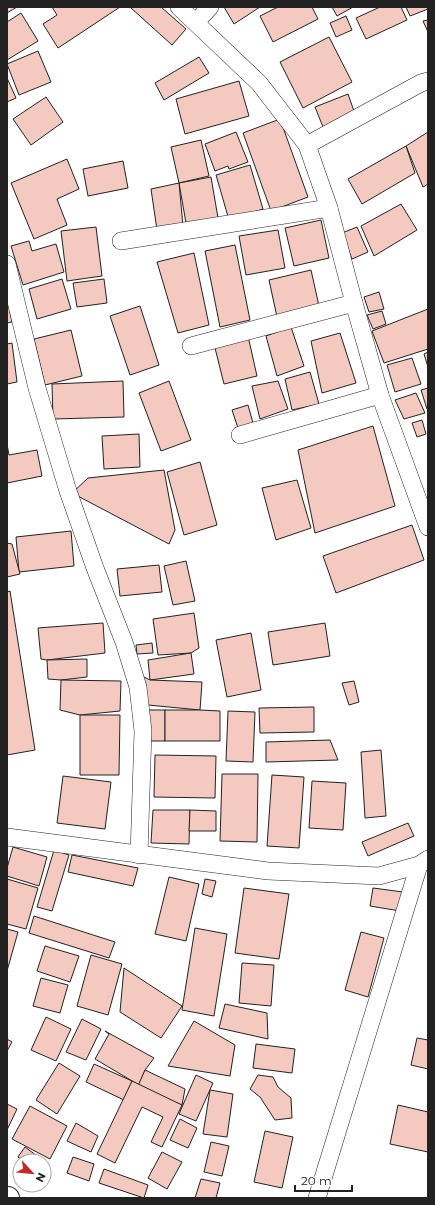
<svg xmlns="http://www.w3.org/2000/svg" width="435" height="1205" font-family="Montserrat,sans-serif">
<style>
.building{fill:#f3c9c0;stroke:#222}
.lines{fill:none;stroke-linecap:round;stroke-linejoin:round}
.street-casing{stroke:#222;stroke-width:18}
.primary-casing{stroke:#222;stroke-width:24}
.street{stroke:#fff;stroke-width:17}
.primary{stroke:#fff;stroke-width:22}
</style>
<rect width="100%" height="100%" fill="#fff"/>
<!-- building -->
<g class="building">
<path d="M7,7H17L7,13Z"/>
<path d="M52,7H120L58,48L43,24L57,15Z"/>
<path d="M132,7H161L186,29L172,45L131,8Z"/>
<path d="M224,7H260L234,24Z"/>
<path d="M278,7H312L318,19L273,42L260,16Z"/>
<path d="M332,7H353L337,16Z"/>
<path d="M380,7H401L407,20L366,39L356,18Z"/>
<path d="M406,7H428V9L410,16Z"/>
<path d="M21,13L38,41L7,60V22Z"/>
<path d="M346,16L352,30L336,37L330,23Z"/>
<path d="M428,20V32L423,21Z"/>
<path d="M329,37L352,82L303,108L280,62Z"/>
<path d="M38,51L51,82L19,95L7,64Z"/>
<path d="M199,57L209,73L164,100L155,83Z"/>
<path d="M7,78L16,98L7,102Z"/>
<path d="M239,81L249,116L185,134L176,99Z"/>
<path d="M348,94L355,114L323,127L315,107Z"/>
<path d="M46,97L63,122L31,145L13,119Z"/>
<path d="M280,119L308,197L271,211L243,133Z"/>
<path d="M236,132L248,162L229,169L228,166L215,171L205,144Z"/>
<path d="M428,132V184L423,187L406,146Z"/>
<path d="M201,140L209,176L179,183L171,147Z"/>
<path d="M406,146L415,173L362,204L348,179Z"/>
<path d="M67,159L79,189L57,199L67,225L34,239L11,183Z"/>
<path d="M123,161L128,188L88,196L83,169Z"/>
<path d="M250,165L263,209L229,220L216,175Z"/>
<path d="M211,177L218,218L186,223L179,183Z"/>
<path d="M179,183L183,226L157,230L151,189Z"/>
<path d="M401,204L417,230L374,256L361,226Z"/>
<path d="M321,220L329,258L294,266L285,228Z"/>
<path d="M96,227L102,276L67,281L61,231Z"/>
<path d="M357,227L368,252L352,259L342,233Z"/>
<path d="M278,230L285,268L246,275L239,236Z"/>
<path d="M29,241L32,251L56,244L64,272L23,285L11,246Z"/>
<path d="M235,245L250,320L220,327L205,251Z"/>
<path d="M194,253L209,325L178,333L157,262Z"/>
<path d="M311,270L319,306L277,317L269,280Z"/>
<path d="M62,279L71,309L37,319L29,289Z"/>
<path d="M104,279L107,303L77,307L73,283Z"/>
<path d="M379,292L384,309L369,312L364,297Z"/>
<path d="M7,298L12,322L7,323Z"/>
<path d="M140,306L159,365L130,375L110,316Z"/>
<path d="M428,309V349L384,363L372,331Z"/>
<path d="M382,311L386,324L373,329L367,315Z"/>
<path d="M291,327L304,366L277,376L266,336Z"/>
<path d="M71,330L82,376L45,385L34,339Z"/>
<path d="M340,333L356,383L322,393L311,341Z"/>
<path d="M248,336L257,376L224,384L214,344Z"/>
<path d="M12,343L17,382L7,384V344Z"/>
<path d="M428,352V367L424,354Z"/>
<path d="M412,358L421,384L395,392L387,365Z"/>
<path d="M310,372L319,404L292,410L285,379Z"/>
<path d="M123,381L124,417L53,419L52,384Z"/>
<path d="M169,381L191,440L161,451L139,393Z"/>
<path d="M278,381L288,409L260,419L252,386Z"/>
<path d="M428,388V409H427L421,390Z"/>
<path d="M416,393L425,413L404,419L395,400Z"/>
<path d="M248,405L253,423L238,428L232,410Z"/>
<path d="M422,420L426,434L417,437L412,423Z"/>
<path d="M373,426L395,506L315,533L298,450Z"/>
<path d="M139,434L140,467L104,469L102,436Z"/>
<path d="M7,444L9,455L37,450L42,476L7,483Z"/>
<path d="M200,462L217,525L184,535L167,472Z"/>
<path d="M164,470L175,530L169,544L72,493L88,478Z"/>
<path d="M297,480L311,528L276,540L262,488Z"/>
<path d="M412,525L424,560L336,593L323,556Z"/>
<path d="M71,531L74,566L19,572L16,537Z"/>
<path d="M7,543L12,544L20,574L7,577Z"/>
<path d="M186,561L195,601L173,605L164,566Z"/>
<path d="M159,565L162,592L120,596L117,569Z"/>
<path d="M10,591L35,750L7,755V592Z"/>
<path d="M194,613L199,648L191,653L158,655L153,619Z"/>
<path d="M103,623L105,653L47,660L41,659L38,628Z"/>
<path d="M325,623L330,656L273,665L268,632Z"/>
<path d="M251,633L261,690L227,697L216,640Z"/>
<path d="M152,643L153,653L137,654L136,645Z"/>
<path d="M191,653L194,674L150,680L148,660Z"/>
<path d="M87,659V677L61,680L48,679L47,660Z"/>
<path d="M142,676L150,680L202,682L200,710L148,705Z"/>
<path d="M61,680L121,681L120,711L80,715L60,710Z"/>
<path d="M354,681L359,702L349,705L342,683Z"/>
<path d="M314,707V732L260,733L259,708Z"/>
<rect x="149" y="710" width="16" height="31"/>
<path d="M165,710H200L220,711V741H165Z"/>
<path d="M228,711L255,712L253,762L226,761Z"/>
<path d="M80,715H120L119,775H80Z"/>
<path d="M330,740L338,760L266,762V742Z"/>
<path d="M381,750L386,816L365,818L361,752Z"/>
<path d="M155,755L216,756L215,798L154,797Z"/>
<path d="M222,774H258L257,842L220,841Z"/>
<path d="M272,775L304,777L299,848L267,846Z"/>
<path d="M63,776L111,782L105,829L57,823Z"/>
<path d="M312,781L346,783L343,830L309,828Z"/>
<path d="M153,810H190L189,844L151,843Z"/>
<path d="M190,810L216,811V831H189Z"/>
<path d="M408,823L414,836L368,856L362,842Z"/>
<path d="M13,847L47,857L39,886L7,876V868Z"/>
<path d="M54,850L69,855L52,911L37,907Z"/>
<path d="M72,855L138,868L133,886L68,872Z"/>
<path d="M169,877L199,884L186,941L155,934Z"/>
<path d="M7,879L38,888L26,929L7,924Z"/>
<path d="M205,879L216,881L212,897L202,894Z"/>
<path d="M244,888L289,894L279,959L235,953Z"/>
<path d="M373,888L403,892L400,911L370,906Z"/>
<path d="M34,916L115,942L109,958L29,933Z"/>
<path d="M195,928L227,934L214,1016L182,1010Z"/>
<path d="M7,929L18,932L7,971Z"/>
<path d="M361,932L384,938L368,997L345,990Z"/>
<path d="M45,946L79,956L70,982L37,971Z"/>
<path d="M91,955L122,964L108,1015L77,1006Z"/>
<path d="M242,963L274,965L271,1006L239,1003Z"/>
<path d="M124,968L182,1006L161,1038L120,1012Z"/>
<path d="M41,978L68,985L60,1013L33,1006Z"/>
<path d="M225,1004L267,1013L268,1039L219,1028Z"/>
<path d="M46,1017L71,1029L56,1061L31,1050Z"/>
<path d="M82,1019L101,1029L86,1060L66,1052Z"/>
<path d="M194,1021L235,1045L230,1076L168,1066Z"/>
<path d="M105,1031L154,1058L145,1070L139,1085L95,1059L109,1034Z"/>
<path d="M417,1038L428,1040V1069L411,1065Z"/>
<path d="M7,1039L12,1042L7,1051Z"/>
<path d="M256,1044L295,1049L292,1073L253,1068Z"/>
<path d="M59,1063L80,1076L57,1114L36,1100Z"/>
<path d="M94,1064L132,1081L124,1100L86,1082Z"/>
<path d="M145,1070L185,1089L182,1105L137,1088Z"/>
<path d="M196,1075L213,1083L196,1121L179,1114Z"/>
<path d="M258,1075L273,1077L278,1087L291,1098L292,1118L275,1120L260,1097L250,1089Z"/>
<path d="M132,1081L182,1105L162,1147L151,1142L163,1117L142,1107L115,1163L97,1154Z"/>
<path d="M210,1090L233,1094L227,1137L203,1134Z"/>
<path d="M7,1104L17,1109L7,1130Z"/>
<path d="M398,1105L428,1112V1152L390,1144Z"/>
<path d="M30,1106L67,1126L50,1159L12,1139Z"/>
<path d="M180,1119L197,1128L188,1148L170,1140Z"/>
<path d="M76,1123L98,1136L91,1152L67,1141Z"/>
<path d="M265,1131L293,1137L282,1188L254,1182Z"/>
<path d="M211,1142L229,1146L222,1176L204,1172Z"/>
<path d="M25,1147L48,1164L44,1170V1161H23L18,1157Z"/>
<path d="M162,1152L182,1162L167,1189L148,1178Z"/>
<path d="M73,1157L94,1164L89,1181L67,1173Z"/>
<path d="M104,1169L148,1185L144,1198L99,1183Z"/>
<path d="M201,1179L220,1183L216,1198H195Z"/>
</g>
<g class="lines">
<defs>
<g id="street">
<path d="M179,7L259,83L307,145L329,208L354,303L380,395L428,527"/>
<path d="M196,22L210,7"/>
<path d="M307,145L421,83L428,81"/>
<path d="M121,241L329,208"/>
<path d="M7,264L37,388L68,491L95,568L124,642L138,687L143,731L139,855"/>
<path d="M191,346L354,303"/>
<path d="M240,435L380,395"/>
<path d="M7,837L268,871L379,876L419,865L428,859"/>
<path d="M317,1198L419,865"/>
</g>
<path id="primary" d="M7,1198H8"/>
</defs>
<!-- street casing -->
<use href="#street" class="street-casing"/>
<!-- primary casing -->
<use href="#primary" class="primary-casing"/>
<!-- street -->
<use href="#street" class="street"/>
<!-- primary -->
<use href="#primary" class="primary"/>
</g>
<!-- border -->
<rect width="435" height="1205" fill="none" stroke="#222222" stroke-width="16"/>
<!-- north arrow -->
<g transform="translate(32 1173) rotate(117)"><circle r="19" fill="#ffffff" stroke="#a7a7a7"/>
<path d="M0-3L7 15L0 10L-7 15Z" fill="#c62828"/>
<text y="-6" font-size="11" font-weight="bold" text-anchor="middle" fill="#222222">N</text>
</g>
<!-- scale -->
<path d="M295 1185v6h57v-6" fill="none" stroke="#222222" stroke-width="2"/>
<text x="301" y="1185" font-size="12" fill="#222222" stroke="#ffffff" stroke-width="3" paint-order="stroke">20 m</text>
</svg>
